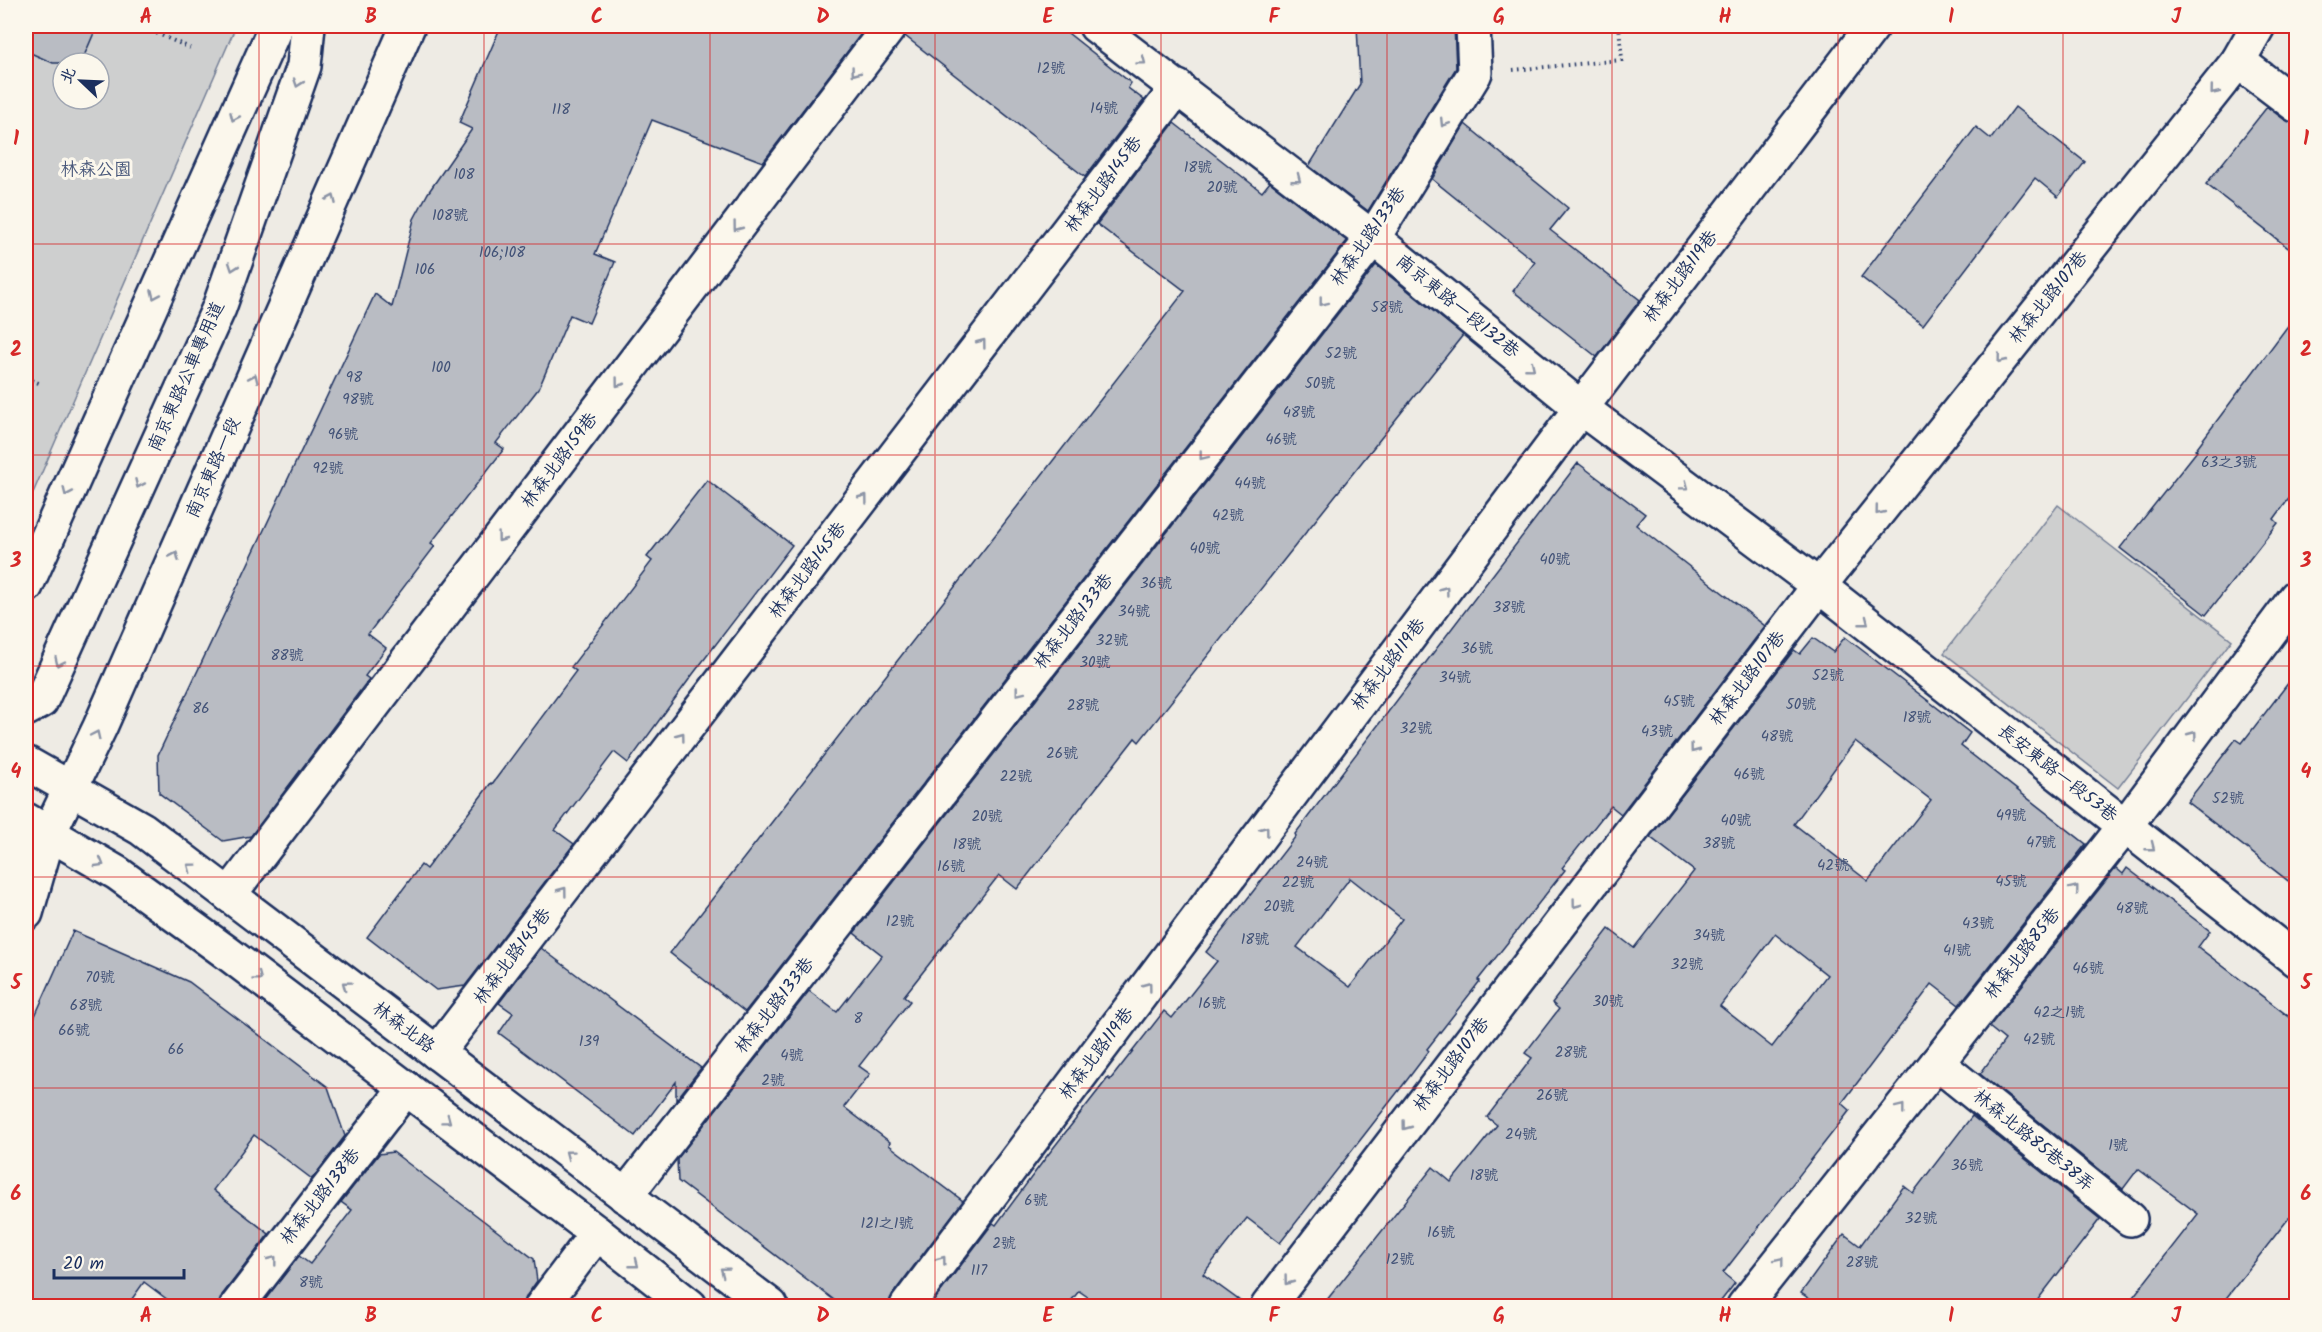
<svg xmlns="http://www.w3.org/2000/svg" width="2322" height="1332" font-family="Kalam,'LXGW WenKai TC',sans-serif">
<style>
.green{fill:#cecfcf;stroke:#747f96;stroke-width:1.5;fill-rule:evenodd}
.building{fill:#b9bcc3;stroke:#1b2f5e;stroke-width:1.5;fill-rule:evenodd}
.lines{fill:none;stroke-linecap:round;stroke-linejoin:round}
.minor-casing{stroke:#1b2f5e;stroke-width:38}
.major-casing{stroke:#1b2f5e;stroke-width:38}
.path{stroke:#1b2f5e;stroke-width:4;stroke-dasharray:1.5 4.5;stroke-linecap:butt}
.minor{stroke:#fbf7ec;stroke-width:33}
.major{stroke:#fbf7ec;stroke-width:33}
.oneway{stroke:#8b93a5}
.grid{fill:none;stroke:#d62828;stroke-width:1.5;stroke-opacity:0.55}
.labels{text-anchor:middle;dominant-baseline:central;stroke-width:6;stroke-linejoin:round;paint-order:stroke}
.number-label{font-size:15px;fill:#425277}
.park-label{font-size:18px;fill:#48577a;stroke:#fbf7ec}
.street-label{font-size:18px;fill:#1b2f5e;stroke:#fbf7ec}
.neatline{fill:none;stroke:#d62828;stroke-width:2}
.grid-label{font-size:20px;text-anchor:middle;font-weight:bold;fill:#d62828}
</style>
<rect width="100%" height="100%" fill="#eeebe4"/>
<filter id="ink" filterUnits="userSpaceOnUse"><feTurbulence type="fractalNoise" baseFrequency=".0167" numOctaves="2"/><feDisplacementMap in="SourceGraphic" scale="12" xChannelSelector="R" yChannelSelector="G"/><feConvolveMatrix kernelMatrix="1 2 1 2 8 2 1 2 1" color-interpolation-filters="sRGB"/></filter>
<g filter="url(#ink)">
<!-- green -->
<g class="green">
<path d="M26,26H236L26,509ZM63,63H99V99H63Z"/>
<path d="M2058,505L2232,640L2118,788L1944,653Z"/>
</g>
<!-- building -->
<g class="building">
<path d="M26,26H97L81,63H53L26,51Z"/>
<path d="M501,26H867L763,162L652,120L595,254L615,262L589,323L570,315L539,388L496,443L504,449L431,543L435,546L368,634L386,648L365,676L369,679L251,836L223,841L159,793L158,755L375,294L392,307L414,219L428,193L472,129L459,123Z"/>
<path d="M908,26H1059L1131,83L1128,88L1144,100L1085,177L905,36Z"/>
<path d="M1357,26H1454L1456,68L1368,211L1309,166L1360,84Z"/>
<path d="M2015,107L2085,162L2058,197L2035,178L1923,325L1861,277L1976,127L1991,139Z"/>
<path d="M2267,107L2285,120L2296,123V254L2206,184Z"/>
<path d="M1174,123L1262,192L1270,182L1347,241L745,1012L670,953L1185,291L1097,224Z"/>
<path d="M1465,124L1568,208L1550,230L1640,300L1597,357L1513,291L1535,262L1432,179Z"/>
<path d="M1376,265L1463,335L1139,742L1135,738L1017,889L999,875L904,996L910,1001L859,1066L870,1074L844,1107L890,1142L889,1145L963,1201L892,1295L889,1306H842L678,1181L677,1159L809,991L837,1012L882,955L854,933Z"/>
<path d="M2296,315V489L2274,519L2278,523L2206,615L2120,548L2197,451L2195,450Z"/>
<path d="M1578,463L1645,514L1636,525L1765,626L1621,814L1611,806L1562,868L1565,870L1478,980L1480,981L1427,1049L1429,1051L1407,1080L1280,1243L1247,1218L1203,1274L1247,1306H1101L1079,1291L1067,1306H930L993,1223L996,1225L1047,1156L1108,1078L1110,1080L1164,1011L1172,1018L1217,961L1206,952L1296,836L1295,834ZM1350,878L1402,919L1350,987L1297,947Z"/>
<path d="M707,480L792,545L693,674L628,763L614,752L555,830L574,844L465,986L436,990L367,937L421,865L426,869L491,783L492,784L576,671L571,667L652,561L647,557Z"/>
<path d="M1845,637L1970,733L1961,746L2086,844L1959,1005L1932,984L1842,1103L1850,1110L1723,1273L1735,1283L1717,1306H1322L1433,1167L1451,1182L1497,1125L1487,1117L1532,1058L1525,1053L1559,1009L1552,1003L1609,929L1634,948L1694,871L1650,837L1794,650L1800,654L1813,638L1833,652ZM1855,741L1931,800L1868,881L1794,824ZM1775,934L1827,975L1772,1047L1720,1006Z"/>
<path d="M2296,673V887L2187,802L2236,739L2242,743Z"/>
<path d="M2116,868L2123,874L2127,868L2210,931L2198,947L2296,1022V1209L2220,1306H2126L2198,1214L2138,1169L2123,1189L1980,1074L2005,1040L1989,1027Z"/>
<path d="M73,931L189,982L328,1087L345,1136L312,1179L254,1135L213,1190L269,1234L222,1295L219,1306H176L144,1282L127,1306H26V1036Z"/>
<path d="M541,948L701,1068L676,1100V1082L635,1136L499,1033L513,1013L499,1003Z"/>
<path d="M1972,1116L2100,1219L2033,1306H1820L1801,1293L1844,1234L1860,1246L1904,1186L1913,1193Z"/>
<path d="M393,1152L534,1259L537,1281L527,1295L524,1306H260L299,1256L310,1264L352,1210L341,1202L379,1154Z"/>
</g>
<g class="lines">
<defs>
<g id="minor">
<path d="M1096,26L1373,238L1581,408L1819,586L2296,960"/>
<path d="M2238,61L2296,105"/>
<path d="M26,709L41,701L219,308L304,66L308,26"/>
<path d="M26,763L142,829L771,1306"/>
<path d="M26,820L117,873L226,952L597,1233L690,1306"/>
<path d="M229,895L890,26"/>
<path d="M437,1053L1178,87"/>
<path d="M1937,1063L2130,1219"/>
<path d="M625,1196L1373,238L1475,73L1473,26"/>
<path d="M237,1306L406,1088"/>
<path d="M542,1306L597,1233"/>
<path d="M907,1306L1581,408L1873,26"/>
<path d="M1268,1306L1819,586L2238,61L2258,26"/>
<path d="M1744,1306L2125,826L2296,597"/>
</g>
<g id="major">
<path d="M26,586L276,26"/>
<path d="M26,913L49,833L100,727L408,26"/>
</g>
</defs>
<!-- minor casing -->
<use href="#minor" class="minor-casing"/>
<!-- major casing -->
<use href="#major" class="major-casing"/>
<!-- path -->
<g class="path">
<path d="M140,26L190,48"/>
<path d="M1513,70L1622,60L1619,26"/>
<path d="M26,378L41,384"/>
</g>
<!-- minor -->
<use href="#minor" class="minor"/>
<!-- major -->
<use href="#major" class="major"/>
</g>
<!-- one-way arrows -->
<defs><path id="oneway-chevron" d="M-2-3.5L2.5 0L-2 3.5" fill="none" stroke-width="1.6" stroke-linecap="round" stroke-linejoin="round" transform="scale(1.5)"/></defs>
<g class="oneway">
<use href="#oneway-chevron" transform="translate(1142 61) rotate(37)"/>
<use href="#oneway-chevron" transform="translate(855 72) rotate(127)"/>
<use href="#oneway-chevron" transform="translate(298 83) rotate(109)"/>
<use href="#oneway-chevron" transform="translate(2214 91) rotate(129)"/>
<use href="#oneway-chevron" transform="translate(234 117) rotate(114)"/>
<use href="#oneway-chevron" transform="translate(1444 123) rotate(122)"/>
<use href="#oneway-chevron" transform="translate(1297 179) rotate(38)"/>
<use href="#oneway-chevron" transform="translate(332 199) rotate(-66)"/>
<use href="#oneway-chevron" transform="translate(737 227) rotate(127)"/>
<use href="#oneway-chevron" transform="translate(233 267) rotate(109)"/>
<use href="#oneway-chevron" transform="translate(155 295) rotate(114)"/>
<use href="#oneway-chevron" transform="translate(1323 302) rotate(128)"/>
<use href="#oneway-chevron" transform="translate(982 343) rotate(-53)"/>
<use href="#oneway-chevron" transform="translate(2001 359) rotate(129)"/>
<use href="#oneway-chevron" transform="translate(1531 367) rotate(39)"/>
<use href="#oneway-chevron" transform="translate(254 378) rotate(-66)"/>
<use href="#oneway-chevron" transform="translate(619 383) rotate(127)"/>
<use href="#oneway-chevron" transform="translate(1203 456) rotate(128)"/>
<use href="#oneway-chevron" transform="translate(139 484) rotate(114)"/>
<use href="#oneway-chevron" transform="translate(1685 486) rotate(37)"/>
<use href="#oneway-chevron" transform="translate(67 492) rotate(114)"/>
<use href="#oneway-chevron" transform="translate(864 498) rotate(-53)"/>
<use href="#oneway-chevron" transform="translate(1879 511) rotate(129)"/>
<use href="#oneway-chevron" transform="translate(501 538) rotate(127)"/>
<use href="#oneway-chevron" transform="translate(175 556) rotate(-66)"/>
<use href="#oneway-chevron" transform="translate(1445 590) rotate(-53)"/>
<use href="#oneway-chevron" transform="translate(1865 622) rotate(38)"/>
<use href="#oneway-chevron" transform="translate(59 662) rotate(115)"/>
<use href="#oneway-chevron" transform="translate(1019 692) rotate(128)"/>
<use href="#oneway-chevron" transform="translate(96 735) rotate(-65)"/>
<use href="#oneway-chevron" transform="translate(2193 735) rotate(-53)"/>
<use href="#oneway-chevron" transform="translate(681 736) rotate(-53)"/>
<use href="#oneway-chevron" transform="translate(1694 749) rotate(127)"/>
<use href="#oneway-chevron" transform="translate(1265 830) rotate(-53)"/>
<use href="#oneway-chevron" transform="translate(2151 847) rotate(38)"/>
<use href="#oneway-chevron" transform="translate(100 863) rotate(30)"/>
<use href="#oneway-chevron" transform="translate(191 867) rotate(-143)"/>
<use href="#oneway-chevron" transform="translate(2075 889) rotate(-52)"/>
<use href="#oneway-chevron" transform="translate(563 891) rotate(-53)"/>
<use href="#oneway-chevron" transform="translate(1576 904) rotate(127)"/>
<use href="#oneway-chevron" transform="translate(258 977) rotate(37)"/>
<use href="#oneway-chevron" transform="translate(346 985) rotate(-143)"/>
<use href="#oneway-chevron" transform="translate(1148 986) rotate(-53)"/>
<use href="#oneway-chevron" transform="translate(1901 1108) rotate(-52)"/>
<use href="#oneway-chevron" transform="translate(447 1120) rotate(37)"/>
<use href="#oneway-chevron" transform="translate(1406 1126) rotate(127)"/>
<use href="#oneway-chevron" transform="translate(569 1154) rotate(-143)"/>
<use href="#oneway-chevron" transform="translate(273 1260) rotate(-52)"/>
<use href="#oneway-chevron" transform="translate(942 1260) rotate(-53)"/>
<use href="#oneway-chevron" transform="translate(1780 1261) rotate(-52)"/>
<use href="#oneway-chevron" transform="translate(635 1264) rotate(38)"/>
<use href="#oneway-chevron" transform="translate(724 1271) rotate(-143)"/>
<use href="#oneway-chevron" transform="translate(1288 1281) rotate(127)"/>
</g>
</g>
<!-- grid -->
<path class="grid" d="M259,26V1306M484,26V1306M710,26V1306M935,26V1306M1161,26V1306M1387,26V1306M1612,26V1306M1838,26V1306M2063,26V1306M26,244H2296M26,455H2296M26,666H2296M26,877H2296M26,1088H2296"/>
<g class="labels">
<!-- number labels -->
<g class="number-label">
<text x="1051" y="69">12號</text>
<text x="1104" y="109">14號</text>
<text x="561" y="110">118</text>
<text x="1198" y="168">18號</text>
<text x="464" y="175">108</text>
<text x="1222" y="188">20號</text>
<text x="450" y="216">108號</text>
<text x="502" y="253">106;108</text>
<text x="425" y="270">106</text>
<text x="1387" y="308">58號</text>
<text x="1341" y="354">52號</text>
<text x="441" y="368">100</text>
<text x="354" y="378">98</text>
<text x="1320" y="384">50號</text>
<text x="358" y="400">98號</text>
<text x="1299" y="413">48號</text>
<text x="343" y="435">96號</text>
<text x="1281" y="440">46號</text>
<text x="2229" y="463">63之3號</text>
<text x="328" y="469">92號</text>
<text x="1250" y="484">44號</text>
<text x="1228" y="516">42號</text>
<text x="1205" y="549">40號</text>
<text x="1555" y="560">40號</text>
<text x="1156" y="584">36號</text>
<text x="1509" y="608">38號</text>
<text x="1134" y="612">34號</text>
<text x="1112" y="641">32號</text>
<text x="1477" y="649">36號</text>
<text x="287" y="656">88號</text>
<text x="1095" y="663">30號</text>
<text x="1828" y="676">52號</text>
<text x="1455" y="678">34號</text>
<text x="1679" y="702">45號</text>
<text x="1801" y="705">50號</text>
<text x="1083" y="706">28號</text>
<text x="201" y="709">86</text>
<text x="1917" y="718">18號</text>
<text x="1416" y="729">32號</text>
<text x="1657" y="732">43號</text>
<text x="1777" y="737">48號</text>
<text x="1062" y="754">26號</text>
<text x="1749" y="775">46號</text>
<text x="1016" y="777">22號</text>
<text x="2228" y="799">52號</text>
<text x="2011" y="816">49號</text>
<text x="987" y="817">20號</text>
<text x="1736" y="821">40號</text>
<text x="2041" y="843">47號</text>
<text x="1719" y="844">38號</text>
<text x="967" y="845">18號</text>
<text x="1312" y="863">24號</text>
<text x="1833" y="866">42號</text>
<text x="951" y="867">16號</text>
<text x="2011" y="882">45號</text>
<text x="1298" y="883">22號</text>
<text x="1279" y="907">20號</text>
<text x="2132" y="909">48號</text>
<text x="900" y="922">12號</text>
<text x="1978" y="924">43號</text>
<text x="1709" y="936">34號</text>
<text x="1255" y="940">18號</text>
<text x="1957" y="951">41號</text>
<text x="1687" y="965">32號</text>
<text x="2088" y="969">46號</text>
<text x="100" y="978">70號</text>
<text x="1608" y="1002">30號</text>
<text x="1212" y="1004">16號</text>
<text x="86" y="1006">68號</text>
<text x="2059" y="1013">42之1號</text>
<text x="858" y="1019">8</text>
<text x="74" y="1031">66號</text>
<text x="2039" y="1040">42號</text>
<text x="589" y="1042">139</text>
<text x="176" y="1050">66</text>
<text x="1571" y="1053">28號</text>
<text x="792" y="1056">4號</text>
<text x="773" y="1081">2號</text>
<text x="1552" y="1096">26號</text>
<text x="1521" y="1135">24號</text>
<text x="2118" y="1146">1號</text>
<text x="1967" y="1166">36號</text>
<text x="1484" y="1176">18號</text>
<text x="1036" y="1201">6號</text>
<text x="1921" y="1219">32號</text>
<text x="887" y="1224">121之1號</text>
<text x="1441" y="1233">16號</text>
<text x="1004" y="1244">2號</text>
<text x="1400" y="1260">12號</text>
<text x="1862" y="1263">28號</text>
<text x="979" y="1271">117</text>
<text x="311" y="1283">8號</text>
</g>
<!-- park labels -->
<g class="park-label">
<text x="96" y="170">林森公園</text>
</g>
<!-- street labels -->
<g class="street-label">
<text transform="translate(1104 185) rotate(-53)">林森北路145巷</text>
<text transform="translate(1369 237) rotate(-55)">林森北路133巷</text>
<text transform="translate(1681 277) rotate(-53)">林森北路119巷</text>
<text transform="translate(2049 298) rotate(-51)">林森北路107巷</text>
<text transform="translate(1457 307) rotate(39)">南京東路一段132巷</text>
<text transform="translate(187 377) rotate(-66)">南京東路公車專用道</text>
<text transform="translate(560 461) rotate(-53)">林森北路159巷</text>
<text transform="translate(214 468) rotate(-66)">南京東路一段</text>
<text transform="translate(808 571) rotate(-53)">林森北路145巷</text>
<text transform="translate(1074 622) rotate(-52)">林森北路133巷</text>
<text transform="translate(1389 665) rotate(-53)">林森北路119巷</text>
<text transform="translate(1748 679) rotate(-53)">林森北路107巷</text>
<text transform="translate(2057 774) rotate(38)">長安東路一段53巷</text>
<text transform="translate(2023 954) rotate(-52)">林森北路85巷</text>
<text transform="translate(513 957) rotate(-53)">林森北路145巷</text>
<text transform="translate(775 1006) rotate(-52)">林森北路133巷</text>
<text transform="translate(403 1028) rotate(37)">林森北路</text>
<text transform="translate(1097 1054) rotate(-53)">林森北路119巷</text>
<text transform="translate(1452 1065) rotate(-53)">林森北路107巷</text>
<text transform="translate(2033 1141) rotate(39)">林森北路85巷38弄</text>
<text transform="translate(321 1197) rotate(-52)">林森北路138巷</text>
</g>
</g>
<!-- margin -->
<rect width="2322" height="1332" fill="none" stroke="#fbf7ec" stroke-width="66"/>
<!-- north arrow -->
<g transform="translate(81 81) rotate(293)"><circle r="28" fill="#fbf7ec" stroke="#a1a7b3" stroke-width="1.5"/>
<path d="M0-4.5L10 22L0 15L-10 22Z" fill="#1b2f5e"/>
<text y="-9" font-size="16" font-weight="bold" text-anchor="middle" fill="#1b2f5e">北</text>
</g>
<!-- scale -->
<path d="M54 1269v9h130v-9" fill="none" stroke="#1b2f5e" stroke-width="3"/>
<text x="63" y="1269" font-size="18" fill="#1b2f5e" stroke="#fbf7ec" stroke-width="4.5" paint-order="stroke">20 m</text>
<rect x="33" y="33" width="2256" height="1266" class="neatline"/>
<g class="grid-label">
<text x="146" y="23">A</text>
<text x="371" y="23">B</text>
<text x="597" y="23">C</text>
<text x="823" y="23">D</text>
<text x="1048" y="23">E</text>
<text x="1274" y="23">F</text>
<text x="1499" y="23">G</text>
<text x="1725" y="23">H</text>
<text x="1951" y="23">I</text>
<text x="2176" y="23">J</text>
<text x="16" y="145">1</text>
<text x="2306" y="145">1</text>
<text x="16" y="356">2</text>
<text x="2306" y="356">2</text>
<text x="16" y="567">3</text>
<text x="2306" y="567">3</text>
<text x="16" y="778">4</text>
<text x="2306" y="778">4</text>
<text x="16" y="989">5</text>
<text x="2306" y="989">5</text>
<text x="16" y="1200">6</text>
<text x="2306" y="1200">6</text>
<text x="146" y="1322">A</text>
<text x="371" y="1322">B</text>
<text x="597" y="1322">C</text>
<text x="823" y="1322">D</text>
<text x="1048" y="1322">E</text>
<text x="1274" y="1322">F</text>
<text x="1499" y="1322">G</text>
<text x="1725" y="1322">H</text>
<text x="1951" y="1322">I</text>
<text x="2176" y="1322">J</text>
</g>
</svg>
